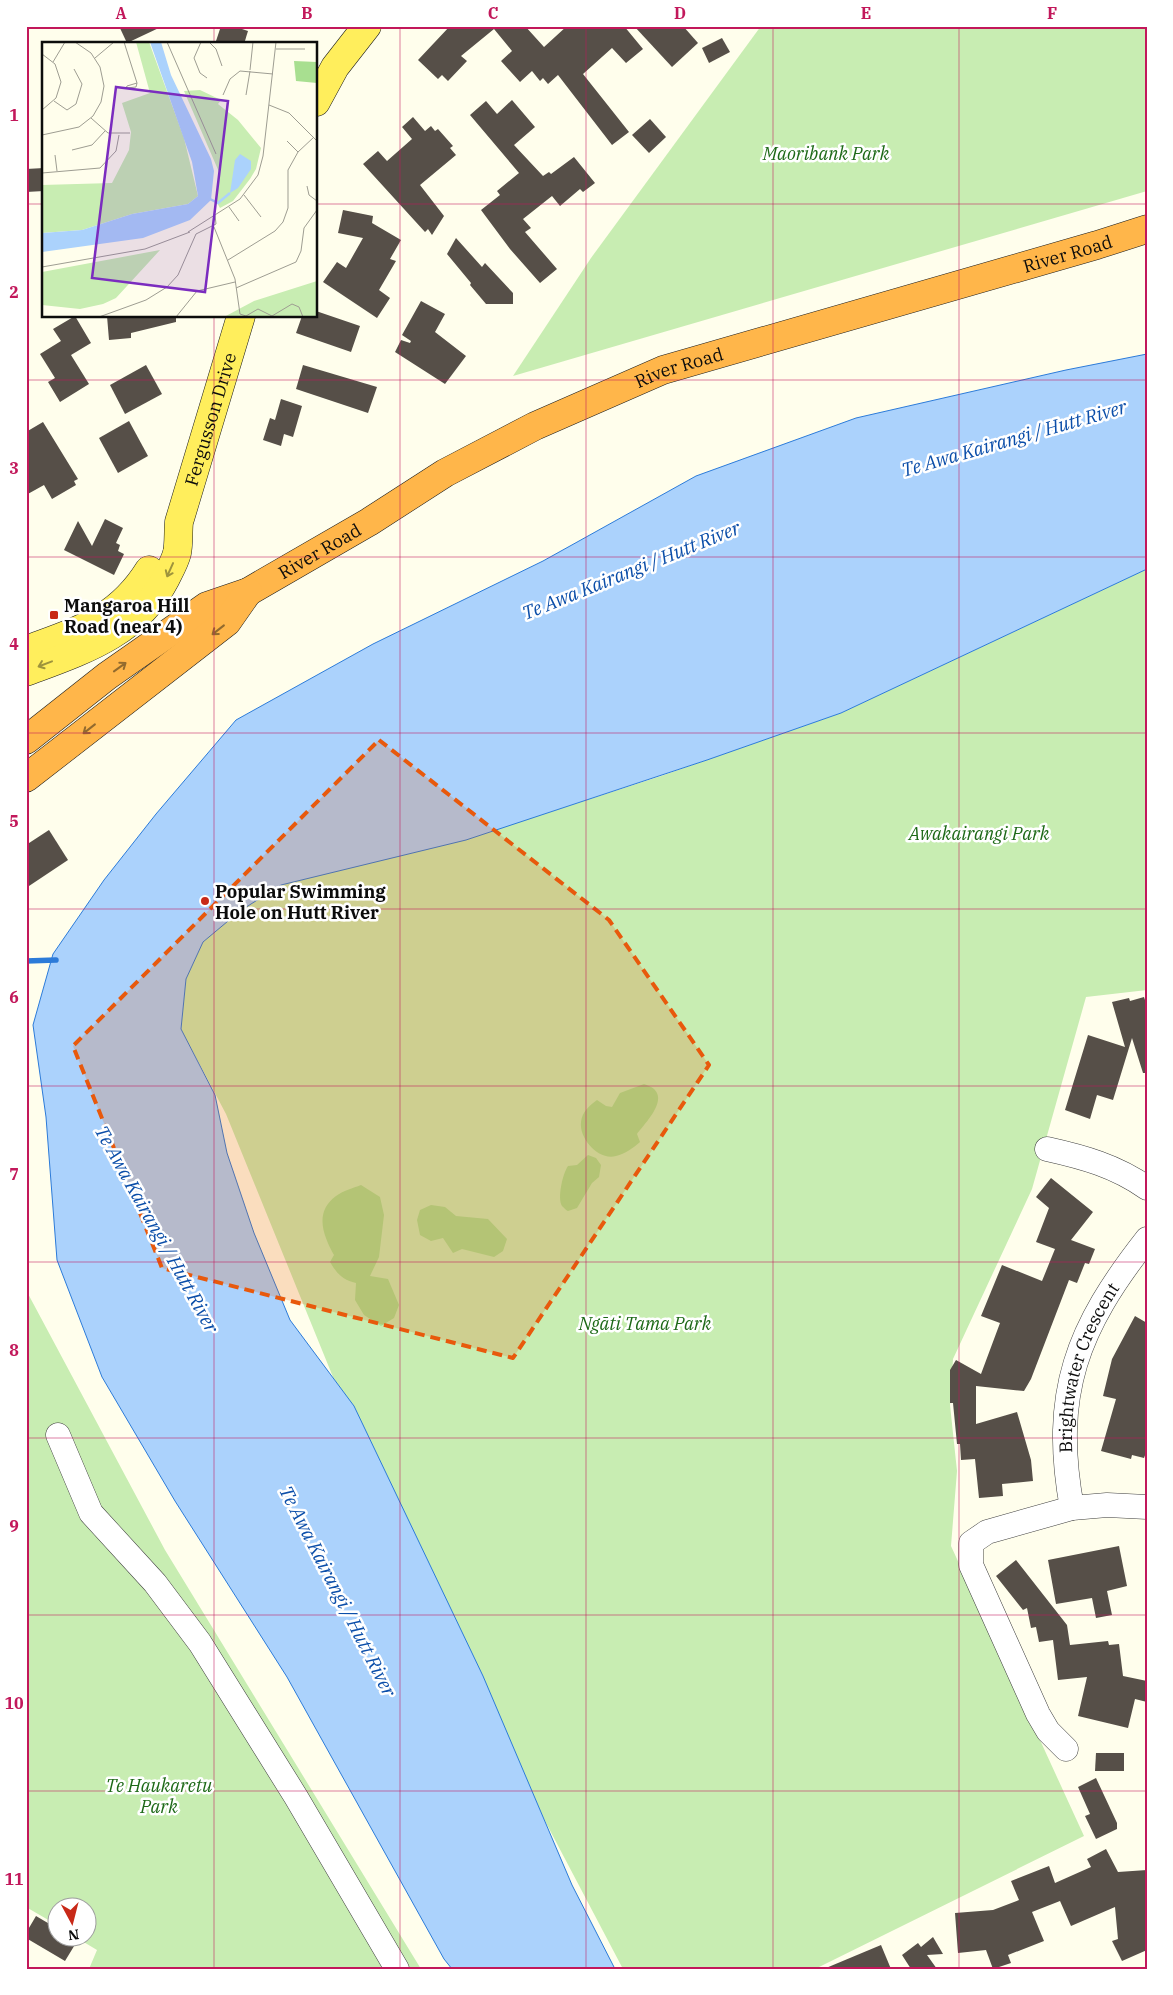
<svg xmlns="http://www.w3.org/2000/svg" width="1173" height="1995" font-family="'IBM Plex Serif',serif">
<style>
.green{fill:#c8edb2}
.forest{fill:#a8df90}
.water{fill:#abd2fc;stroke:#2c7bd9}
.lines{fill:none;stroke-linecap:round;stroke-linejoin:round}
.stream{stroke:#2c7bd9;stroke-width:5.5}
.building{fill:#564f48}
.minor-casing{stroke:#3f3f3f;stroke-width:25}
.major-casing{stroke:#1d1d1d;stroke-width:29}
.highway-casing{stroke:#1d1d1d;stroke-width:29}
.minor{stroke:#fff;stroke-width:24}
.major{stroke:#ffee5c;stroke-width:28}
.highway{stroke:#ffb64a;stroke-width:28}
.oneway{stroke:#9e943c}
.oneway2{stroke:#926a2e}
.marked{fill:#e8590c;fill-opacity:0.2;stroke:#e8590c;stroke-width:4;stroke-dasharray:10 6;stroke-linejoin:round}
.grid{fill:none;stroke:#c2185b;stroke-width:1;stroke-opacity:0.55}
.poi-dot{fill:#c82918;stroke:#fff;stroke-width:2}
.labels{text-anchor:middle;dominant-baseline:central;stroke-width:5;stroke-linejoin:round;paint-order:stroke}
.park-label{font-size:18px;font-style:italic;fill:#1d6917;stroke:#fff}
.street-label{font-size:18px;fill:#0c0c0c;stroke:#fff}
.poi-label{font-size:18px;font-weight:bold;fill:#0c0c0c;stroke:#fff;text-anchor:start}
.water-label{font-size:19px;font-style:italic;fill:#0b4ea9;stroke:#fff}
.inset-river{fill:none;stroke:#abd2fc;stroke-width:2.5}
.inset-road{fill:none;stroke:#9e9d92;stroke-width:1}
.view{fill:#7b2cbf;fill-opacity:0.15;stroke:#7b2cbf;stroke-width:2.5}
.inset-edge{fill:none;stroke:#0c0c0c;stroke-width:2.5}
.neatline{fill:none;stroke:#c2185b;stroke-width:2}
.grid-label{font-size:16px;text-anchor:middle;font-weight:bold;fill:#c2185b}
</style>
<rect width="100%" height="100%" fill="#fffeec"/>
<!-- green -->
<g class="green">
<path d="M761,26H1147V191L513,376L591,258Z"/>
<path d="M1147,569V990L1086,997L1032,1189L953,1359L950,1405L957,1471L951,1546L1084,1836L815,1969H623L407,1559L226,1114L181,1029L186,979L203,942L240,910L281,885L547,813L661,776L841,713Z"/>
<path d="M26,1290L165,1550L421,1969H89L97,1950L77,1938H88V1908H58L57,1925L26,1907Z"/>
</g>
<!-- forest -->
<g class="forest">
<path d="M644,1084C674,1093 649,1119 637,1134L640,1142C633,1148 625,1154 616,1156C599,1161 579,1139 581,1122C582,1112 589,1106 597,1100L606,1106L612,1107L620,1093Z"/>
<path d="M588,1155L596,1158L601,1165L599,1177L592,1183L577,1208L568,1211C567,1211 562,1206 562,1206C557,1198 563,1173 568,1166L577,1165Z"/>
<path d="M361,1185L380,1197L384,1215L379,1257L370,1276L388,1279L399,1305L394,1318L381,1326L364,1315L355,1300L356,1283C343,1280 337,1274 330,1262L334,1255C323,1235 314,1212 336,1196C343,1191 353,1188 361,1185Z"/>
<path d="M431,1205L445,1207L456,1216L488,1219L507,1239L503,1251L494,1257L462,1249L453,1253L443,1238L431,1241L420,1235L417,1220L420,1210Z"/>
</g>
<!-- water -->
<path class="water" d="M1147,354V569L841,713L707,760L466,840L281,885L240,911L203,942L186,979L181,1029L215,1095L227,1153L254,1233L290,1320L354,1406L483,1676L572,1885L615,1969H452L444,1959L287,1677L175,1501L102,1377L57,1260L46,1117L33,1025L53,954L104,880L156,814L236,720L373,644L543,561L696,476L856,418L1066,370Z"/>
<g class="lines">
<!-- stream -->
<path class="stream" d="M26,961L56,960"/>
</g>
<!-- building -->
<g class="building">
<path d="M119,26H163L127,43Z"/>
<path d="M221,26H233L248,31L244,44H215Z"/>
<path d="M450,26H525L544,47L567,26H624L643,49L626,63L612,48L583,74L629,132L612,145L558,75L548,84L543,78L540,81L532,71L520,82L501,61L512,51L494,29L461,56L467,61L448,81L442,75L438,79L418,60Z"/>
<path d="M634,26H683L698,43L672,67Z"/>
<path d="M722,38L730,52L709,63L702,48Z"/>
<path d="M512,100L535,127L514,145L543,176L549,172L551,174L574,157L595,183L583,192L580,189L560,206L552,196L523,219L531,228L525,232L557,269L540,283L510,249L481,210L500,195L497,191L519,173L470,115L486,101L497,114Z"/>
<path d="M413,117L425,131L431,126L435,131L438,129L453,146L450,148L456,155L420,185L444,216L432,235L428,229L425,232L363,164L378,151L387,161L412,139L402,127Z"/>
<path d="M650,119L666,137L649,153L632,135Z"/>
<path d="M44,168V191L26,192V169Z"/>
<path d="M343,210L373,216L372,223L401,240L390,259L396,261L379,290L390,298L377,318L323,282L337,262L346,268L363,238L338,233Z"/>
<path d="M456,238L482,267L485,263L513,293V304H486L470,285L471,283L447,254Z"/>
<path d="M421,301L445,314L435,332L466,356L445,384L395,352L401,340L410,343L411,341L402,335Z"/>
<path d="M316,311L360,326L351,352L296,333L302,316H316Z"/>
<path d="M75,316L91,343L71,355L89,384L60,402L48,382L55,378L40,354L61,341L53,329Z"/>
<path d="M107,316H176V322L131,333V338L109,340Z"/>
<path d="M146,365L162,394L125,414L110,385Z"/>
<path d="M303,365L377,387L368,413L296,389Z"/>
<path d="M281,399L302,406L293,437L284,434L281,446L263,440L270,418L275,420Z"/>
<path d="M129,421L148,456L118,473L99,438Z"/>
<path d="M43,422L78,479L74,481L76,485L52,499L44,485L26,495V432Z"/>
<path d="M105,519L123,528L116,543L120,545L118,551L124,554L114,575L64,550L78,521L92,546Z"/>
<path d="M49,830L68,860L26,888V845Z"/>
<path d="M1144,997L1147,1006V1073H1143L1132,1038L1113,1100L1097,1095L1090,1119L1065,1110L1088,1035L1125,1047L1112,1002L1129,998L1130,1001Z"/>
<path d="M1051,1178L1093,1212L1071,1240L1095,1249L1089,1264L1085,1263L1077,1283L1069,1280L1031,1379L1024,1391L976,1386V1424L1017,1412L1031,1460L1033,1481L1002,1484L1003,1496L979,1498L975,1459L961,1460L960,1444H957L953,1403H950V1370L956,1360L981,1374L1000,1323L981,1316L1002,1265L1042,1281L1055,1249L1036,1242L1049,1208L1036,1197Z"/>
<path d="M1135,1316L1147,1323V1450L1144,1458L1132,1455L1131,1459L1101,1451L1116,1399L1103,1396L1112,1359Z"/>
<path d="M1119,1546L1127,1586L1107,1591L1112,1615L1096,1618L1092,1598L1056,1604L1048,1560Z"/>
<path d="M1016,1560L1067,1625L1070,1645L1108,1641L1109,1645L1119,1644L1123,1676L1147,1681V1702L1135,1699L1128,1728L1078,1716L1087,1677L1058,1680L1053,1640L1039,1642L1036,1627L1031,1628L1027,1608L1023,1610L996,1576Z"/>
<path d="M1096,1753H1124V1771H1095Z"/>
<path d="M1096,1778L1117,1823V1829L1096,1839L1085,1816L1090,1814L1078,1787Z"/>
<path d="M1106,1849L1118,1872L1147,1870V1950L1122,1961L1112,1941L1118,1939L1115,1907L1071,1926L1060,1901L1032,1912L1044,1941L1008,1955L1011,1963L993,1969L986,1950L958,1953L955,1913L993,1910L1019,1900L1011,1881L1049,1866L1055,1883L1091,1867L1087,1859Z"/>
<path d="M36,1916L58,1929V1938H79L65,1961L26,1938V1933Z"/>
<path d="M933,1937L943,1954L927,1955L937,1969H911L902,1955L918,1943L921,1947Z"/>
<path d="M881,1945L891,1969H826V1968Z"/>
</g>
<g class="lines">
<defs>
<g id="minor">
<path d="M1047,1149C1083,1157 1116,1166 1147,1188"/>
<path d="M58,1435L91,1513L155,1583L200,1643L296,1797L397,1969"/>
<path id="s1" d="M1072,1508C1051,1393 1077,1328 1147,1239"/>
<path d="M1066,1749L1048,1731L1038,1714L971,1565V1543L987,1532L1072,1508L1107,1505L1147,1507"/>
</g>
<g id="major">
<path d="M316,102L335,67L367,26"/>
<path d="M26,650C79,630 118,620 149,570"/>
<path id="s2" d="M26,672C82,651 137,634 166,578C170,570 175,561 177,553C179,544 178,532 179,522L241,316"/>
</g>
<g id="highway">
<path id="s3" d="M26,740L107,676L207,606L248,592L369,522L445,473L535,426L663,370L1097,245L1147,229"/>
<path d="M26,778L227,622L248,592"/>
</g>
</defs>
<!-- minor casing -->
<use href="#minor" class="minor-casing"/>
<!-- major casing -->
<use href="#major" class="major-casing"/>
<!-- highway casing -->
<use href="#highway" class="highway-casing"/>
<!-- minor -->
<use href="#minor" class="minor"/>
<!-- major -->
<use href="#major" class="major"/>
<!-- highway -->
<use href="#highway" class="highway"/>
</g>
<!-- one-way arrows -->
<defs><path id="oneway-shaft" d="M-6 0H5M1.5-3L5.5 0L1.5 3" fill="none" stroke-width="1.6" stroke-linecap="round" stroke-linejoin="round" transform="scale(1.25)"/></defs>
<g class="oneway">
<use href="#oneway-shaft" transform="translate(170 570) rotate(114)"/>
<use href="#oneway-shaft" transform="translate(45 664) rotate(159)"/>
</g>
<g class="oneway2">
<use href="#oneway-shaft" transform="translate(218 630) rotate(142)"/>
<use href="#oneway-shaft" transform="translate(120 667) rotate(-36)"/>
<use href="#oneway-shaft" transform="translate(89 729) rotate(142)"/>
</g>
<!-- marked area -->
<path class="marked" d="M379,740L609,920L709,1065L513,1358L162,1268L73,1046Z"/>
<!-- grid -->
<path class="grid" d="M214,26V44M400,26V1969M586,26V1969M773,26V1969M959,26V1969M26,204H44M316,204H1147M214,316V1969M26,380H1147M26,557H1147M26,733H1147M26,909H1147M26,1086H1147M26,1262H1147M26,1438H1147M26,1615H1147M26,1791H1147"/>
<!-- markers -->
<g class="poi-dot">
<rect x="49" y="610" width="10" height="10" rx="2.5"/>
<circle cx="205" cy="901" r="5"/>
</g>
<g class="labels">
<!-- park labels -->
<g class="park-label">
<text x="826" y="153">Maoribank Park</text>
<text x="979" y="833">Awakairangi Park</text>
<text x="645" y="1323">Ngāti Tama Park</text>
<text x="159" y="1785">Te Haukaretu<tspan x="159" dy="21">Park</tspan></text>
</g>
<!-- street labels -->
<g class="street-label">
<text stroke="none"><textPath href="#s3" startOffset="1161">River Road</textPath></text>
<text stroke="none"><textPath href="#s3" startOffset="756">River Road</textPath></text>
<text stroke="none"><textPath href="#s2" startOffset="339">Fergusson Drive</textPath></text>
<text stroke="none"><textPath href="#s3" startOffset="351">River Road</textPath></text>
<text stroke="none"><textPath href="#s1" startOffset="145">Brightwater Crescent</textPath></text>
</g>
<!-- poi labels -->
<g class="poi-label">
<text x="64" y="605">Mangaroa Hill<tspan x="64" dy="21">Road (near 4)</tspan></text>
<text x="215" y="891">Popular Swimming<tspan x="215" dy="21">Hole on Hutt River</tspan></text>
</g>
<!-- water labels -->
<g class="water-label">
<text transform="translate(1014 438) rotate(-16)">Te Awa Kairangi / Hutt River</text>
<text transform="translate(631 570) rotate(-22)">Te Awa Kairangi / Hutt River</text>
<text transform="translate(157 1229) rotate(61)">Te Awa Kairangi / Hutt River</text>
<text transform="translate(338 1591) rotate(63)">Te Awa Kairangi / Hutt River</text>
</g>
</g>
<!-- overview -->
<g transform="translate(42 42)">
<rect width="275" height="275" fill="#fffeec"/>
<path d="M94,0H107L142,96L156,154L146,162L90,172L40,188L0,191V143L70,141L87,108L89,90L80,61L108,51ZM158,48L179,58L176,62L196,78L219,106L214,127L208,137L191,159L178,166L174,159L177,130L142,49ZM118,208L74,256L61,262L38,267L0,263V230ZM275,239V275H182L212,259Z" fill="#c8edb2"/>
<path d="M252,19L275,20V41L254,39Z" fill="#a8df90"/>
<path d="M108,0H119L129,33L169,117L172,129L169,158L148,178L101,196L0,210V191L40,188L90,172L146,162L156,154L150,120ZM198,112L209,119V127L196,146L188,151L193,118Z" fill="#abd2fc"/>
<path class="inset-river" d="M168,157L176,161L188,151"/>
<path class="inset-road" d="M82,0L95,41M125,0L174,112M159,0L152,16L158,31L165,36M167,0L174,7L180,24M234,7H263M0,12L13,22L19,40L14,56L0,68M53,16L72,0M11,20L23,0M208,28L211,0M95,41L94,45L84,46L85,44ZM181,53L188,37L198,29L231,32M204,53L208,29M12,59L25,68L34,62L40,42L32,27M227,63L247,71L275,99M49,76L66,91H88M0,93L37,85L51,74L59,60L62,44L58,25L49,11L33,0M245,99L256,110M30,108L50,103L63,89M13,113L15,129M0,131L58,126L74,109L77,93M265,144L267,153L275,159M202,153L219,175M187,165L197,179M172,185L193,237L198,272L204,274L216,267L230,274L250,262L257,265L261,275M146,190L198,157L216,133L221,114L234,0M186,218L233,189L241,180L246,166V128L256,110L272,95M0,225L103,207L148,190M194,246L254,220L259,209L262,186L275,168M57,275L104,258L125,245L136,233L154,192L174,182L173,173M134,275L155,249L193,240"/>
<path class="view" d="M74,45L186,59L163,250L50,236Z"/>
<rect width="275" height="275" class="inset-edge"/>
</g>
<!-- border -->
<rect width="1173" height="1995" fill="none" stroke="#ffffff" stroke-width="55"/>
<!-- north arrow -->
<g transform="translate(72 1922) rotate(173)"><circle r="24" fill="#ffffff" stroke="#9e9e9e"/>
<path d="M0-4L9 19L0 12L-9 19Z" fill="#c82918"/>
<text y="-8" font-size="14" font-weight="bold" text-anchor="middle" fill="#0c0c0c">N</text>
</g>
<rect x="28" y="28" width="1118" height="1940" class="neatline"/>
<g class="grid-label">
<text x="121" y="19">A</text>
<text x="307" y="19">B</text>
<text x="493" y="19">C</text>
<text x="680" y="19">D</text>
<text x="866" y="19">E</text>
<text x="1052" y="19">F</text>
<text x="14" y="121">1</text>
<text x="14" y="298">2</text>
<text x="14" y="474">3</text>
<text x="14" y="650">4</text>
<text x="14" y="827">5</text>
<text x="14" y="1003">6</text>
<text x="14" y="1180">7</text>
<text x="14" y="1356">8</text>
<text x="14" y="1532">9</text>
<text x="14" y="1709">10</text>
<text x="14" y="1885">11</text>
</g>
</svg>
